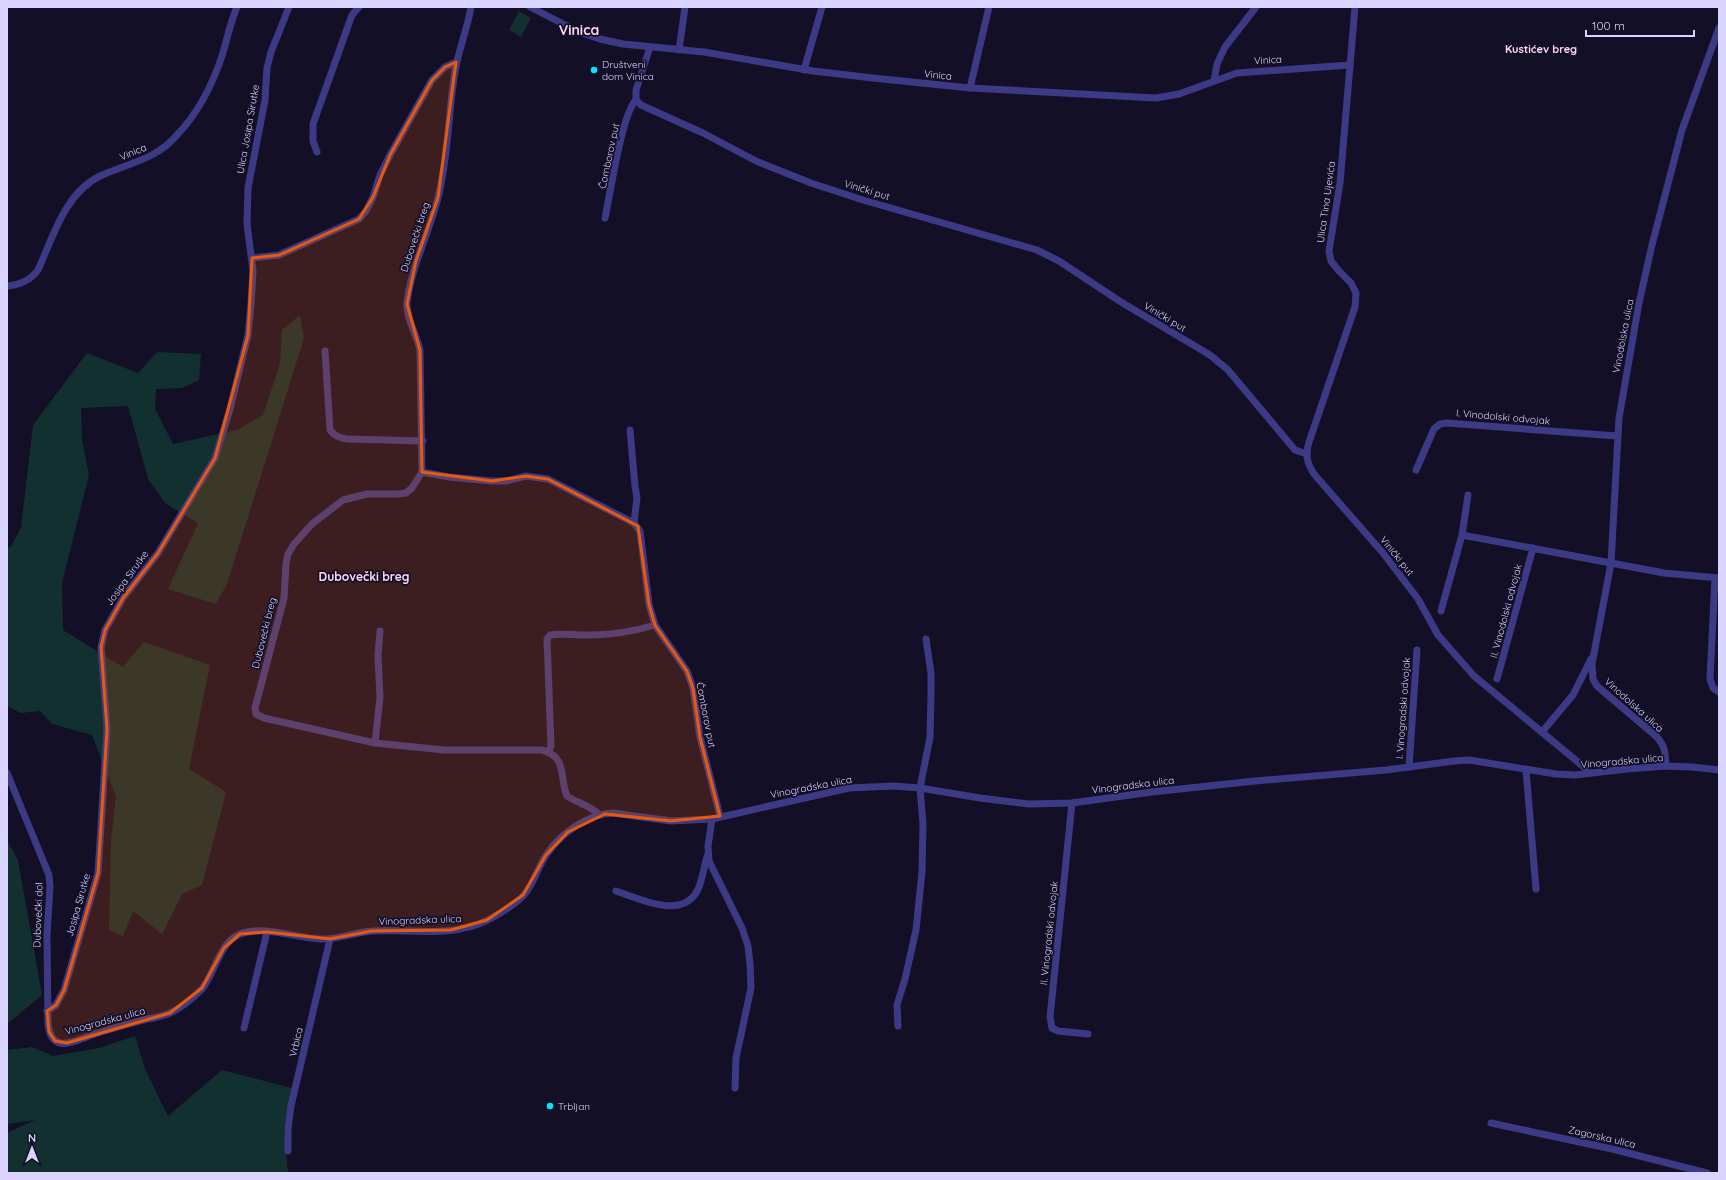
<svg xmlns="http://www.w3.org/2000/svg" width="1726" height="1180" font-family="Quicksand,sans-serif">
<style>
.green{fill:#12302f}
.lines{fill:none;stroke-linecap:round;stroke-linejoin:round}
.minor{stroke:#3d3a85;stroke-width:7}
.marked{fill:#e8590c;fill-opacity:0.2;stroke:#e8590c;stroke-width:3;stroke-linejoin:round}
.poi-dot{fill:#00e5ff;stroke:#130f26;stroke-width:1.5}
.labels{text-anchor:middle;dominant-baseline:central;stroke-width:3.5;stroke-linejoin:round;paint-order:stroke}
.street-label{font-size:10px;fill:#d9d4ff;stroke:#130f26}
.poi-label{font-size:10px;fill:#d9d4ff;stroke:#130f26;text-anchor:start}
.neighbourhood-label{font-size:11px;font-weight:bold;fill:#ffd6f0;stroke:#130f26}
.quarter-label{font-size:12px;font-weight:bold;fill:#ffd6f0;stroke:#130f26}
.district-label{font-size:14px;font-weight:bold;fill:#ffd6f0;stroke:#130f26}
</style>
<rect width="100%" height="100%" fill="#130f26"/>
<!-- green -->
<g class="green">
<path d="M519,11L531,18L521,37L509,30Z"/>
<path d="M300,315L304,338L227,584L216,604L168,589L198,523L166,504L148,479L128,406L81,408L82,439L89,475L62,583L63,630L123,667L144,642L210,665L189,769L226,792L202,885L182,894L162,934L133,911L123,936L109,930L111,840L116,797L92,735L52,724L40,711L21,713L7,706V547L10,548L21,528L33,425L87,353L138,373L157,352L201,354L199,380L182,388L156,389L155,409L173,444L237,430L263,415L280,363L282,330Z"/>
<path d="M7,840L18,860L42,995L7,1024Z"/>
<path d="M135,1036L145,1069L168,1116L222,1070L292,1088L284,1130L288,1173H7V1133L35,1120L7,1124V1050L32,1047L53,1056L99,1048Z"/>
</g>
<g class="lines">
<!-- minor -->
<g class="minor">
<path d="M471,7C467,31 457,53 454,78C448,118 448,159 438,198C429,234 411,267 407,303C406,318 417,335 420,350L422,472L412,488L406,493L399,494H367L343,500L312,524L294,544L288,554L286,564L284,598L255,708L256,714L264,718L375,743L444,750H542C568,757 559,778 567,796C577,803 592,806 599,815"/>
<path d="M530,7L579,32L600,39L623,44L704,52L813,71L873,78L970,88L1156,98L1179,94L1237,73L1350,65"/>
<path d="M1355,7L1340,183L1329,251L1331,261L1339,271L1351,283L1356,293L1355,307L1309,442C1305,455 1307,463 1314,474L1383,553L1418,599L1438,635L1474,676L1584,767L1589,773"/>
<path d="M650,47L636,90V100L641,105L703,133L756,161L811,183L863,200L1037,250L1059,261L1121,302L1210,355L1228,370L1295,450L1307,454"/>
<path d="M679,50L685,7"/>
<path d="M804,70L822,7"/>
<path d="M1214,81L1217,64L1225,47L1256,7"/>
<path d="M970,88L989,7"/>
<path d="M317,152L313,141V124L352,15L359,7"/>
<path d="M605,218C610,195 622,113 636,100"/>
<path d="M252,258L279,255L359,219L366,211L373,197L380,175L390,155L432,80L445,67L456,62"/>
<path d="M7,286C20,285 30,281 38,270C53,237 65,193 100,176C128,163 156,160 177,135C198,113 212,86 222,56C227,40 230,23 237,7"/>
<path d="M325,351L330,430C335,436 339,438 347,439L423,441"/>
<path d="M630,430L635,486L637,498L634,523L640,531L649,604L655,625L687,671L693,688L700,737L720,816"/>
<path d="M1416,470L1434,429L1440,424L1447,423L1617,436"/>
<path d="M422,472L449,477L492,481H506L526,476L548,479L634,523"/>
<path d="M1462,535L1664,573L1719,578"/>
<path d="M1715,578L1710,679L1713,688L1719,692"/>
<path d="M1441,611L1462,535L1468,495"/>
<path d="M1497,679L1533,548"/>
<path d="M1542,732L1573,695L1591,659"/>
<path d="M375,743L380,697L378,655L380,631"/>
<path d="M548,752L551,746L547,639L550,635C561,633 572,635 584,635C610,636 631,632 655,625"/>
<path d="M1666,766C1665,753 1666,748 1657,737L1597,686L1593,679L1592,664L1611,563L1619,418L1639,303L1652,245L1682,130L1719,28"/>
<path d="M1409,767L1417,650"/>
<path d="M1526,770L1536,889"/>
<path d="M7,773L49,875L50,887L47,935L48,1025C49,1032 51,1041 60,1043C69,1045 81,1039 89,1036C108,1029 128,1024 147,1019C155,1018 163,1016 170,1013C181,1008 194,997 202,989C215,973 219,943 240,934C262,925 296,938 320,939C337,940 355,932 373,931C411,929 453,938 488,920C501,913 515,905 524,895C535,882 538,866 547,854C561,833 588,814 613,813L671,821L712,819L849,788L893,786L920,788L980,798L1029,804L1072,803L1152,792L1255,781L1386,770L1454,761L1469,760L1556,774L1575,775L1627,769L1666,766L1692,767L1719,770"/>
<path d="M1072,803L1050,1017L1052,1028L1058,1031L1088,1034"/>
<path d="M712,819L708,846L709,861L742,928L748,946L750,964L751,988L736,1058L735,1088"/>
<path d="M616,891C640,899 685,922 699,887C703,877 704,865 708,854"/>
<path d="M47,1011L56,1005L64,990L98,873L107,729L101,647L105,630L123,598L158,553L215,458L230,409L248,335L251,304L253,271L247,224L248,188L265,100L267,68L271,52L289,7"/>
<path d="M898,1026L897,1005L905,979L916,930L922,872L923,824L920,788L930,737L931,695V673L926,639"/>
<path d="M244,1028L267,932"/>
<path d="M1491,1123L1612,1149L1707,1173"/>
<path d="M288,1151V1129L291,1106L330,939"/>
</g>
</g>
<!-- marked area -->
<path class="marked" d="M456,62L438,198L416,261L407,304L420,350L422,472L492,481L526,476L548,479L638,526L649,604L655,625L687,671L693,688L700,737L720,816L671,821L605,814L568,832L546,855L523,895L487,920L451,930L372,931L330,939L267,932L240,934L224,948L202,988L170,1013L67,1043L55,1041L49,1032L47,1011L56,1005L64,990L98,873L107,729L101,647L105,630L123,598L158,553L215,458L248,335L252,258L279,255L359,219L373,197L390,155L432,80L445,67Z"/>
<!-- markers -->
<g class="poi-dot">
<circle cx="594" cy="70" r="4"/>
<circle cx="550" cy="1106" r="4"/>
</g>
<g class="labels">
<!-- street labels -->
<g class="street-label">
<text transform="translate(1268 60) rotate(-3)">Vinica</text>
<text transform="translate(938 75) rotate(6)">Vinica</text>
<text transform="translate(248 129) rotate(-80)">Ulica Josipa Sirutke</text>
<text transform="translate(133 152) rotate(-23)">Vinica</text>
<text transform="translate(609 156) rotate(-78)">Čomborov put</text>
<text transform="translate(867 190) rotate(17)">Vinički put</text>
<text transform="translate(1326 202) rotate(-82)">Ulica Tina Ujevića</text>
<text transform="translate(415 237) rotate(-72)">Dubovečki breg</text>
<text transform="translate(1165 317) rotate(31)">Vinički put</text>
<text transform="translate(1623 336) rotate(-79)">Vinodolska ulica</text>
<text transform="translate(1503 417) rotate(5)">I. Vinodolski odvojak</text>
<text transform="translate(1397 556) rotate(51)">Vinički put</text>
<text transform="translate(127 578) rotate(-54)">Josipa Sirutke</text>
<text transform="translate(1506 611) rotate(-75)">II. Vinodolski odvojak</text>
<text transform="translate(264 633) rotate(-76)">Dubovečki breg</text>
<text transform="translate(1634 705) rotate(42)">Vinodolska ulica</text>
<text transform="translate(1403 708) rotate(-86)">I. Vinogradski odvojak</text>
<text transform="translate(706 715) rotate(79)">Čomborov put</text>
<text transform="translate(1622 761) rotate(-5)">Vinogradska ulica</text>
<text transform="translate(1133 785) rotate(-7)">Vinogradska ulica</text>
<text transform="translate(811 787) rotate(-11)">Vinogradska ulica</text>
<text transform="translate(78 905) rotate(-74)">Josipa Sirutke</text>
<text transform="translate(38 915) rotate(-88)">Dubovečki dol</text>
<text transform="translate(420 920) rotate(-2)">Vinogradska ulica</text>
<text transform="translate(1049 933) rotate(-84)">II. Vinogradski odvojak</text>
<text transform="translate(105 1021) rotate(-15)">Vinogradska ulica</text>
<text transform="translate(296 1042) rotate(-77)">Vrbica</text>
<text transform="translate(1602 1137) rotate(13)">Zagorska ulica</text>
</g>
<!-- poi labels -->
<g class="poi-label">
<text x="602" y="64">Društveni<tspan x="602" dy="12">dom Vinica</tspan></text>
<text x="558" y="1106">Trbljan</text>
</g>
<!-- neighbourhood labels -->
<g class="neighbourhood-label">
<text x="1541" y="49">Kustićev breg</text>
</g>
<!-- quarter labels -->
<g class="quarter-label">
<text x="364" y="576">Dubovečki breg</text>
</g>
<!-- district labels -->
<g class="district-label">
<text x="579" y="30">Vinica</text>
</g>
</g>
<!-- border -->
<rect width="1726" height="1180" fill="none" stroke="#d9d4ff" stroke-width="16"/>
<!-- north arrow -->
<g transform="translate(32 1148)" stroke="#130f26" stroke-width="3" paint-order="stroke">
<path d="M0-3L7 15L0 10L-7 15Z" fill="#d9d4ff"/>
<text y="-6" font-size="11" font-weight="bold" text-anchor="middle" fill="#d9d4ff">N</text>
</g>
<!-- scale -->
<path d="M1586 30v6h108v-6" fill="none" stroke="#d9d4ff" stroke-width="2"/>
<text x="1592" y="30" font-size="12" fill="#d9d4ff" stroke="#130f26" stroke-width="3" paint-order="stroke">100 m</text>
</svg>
